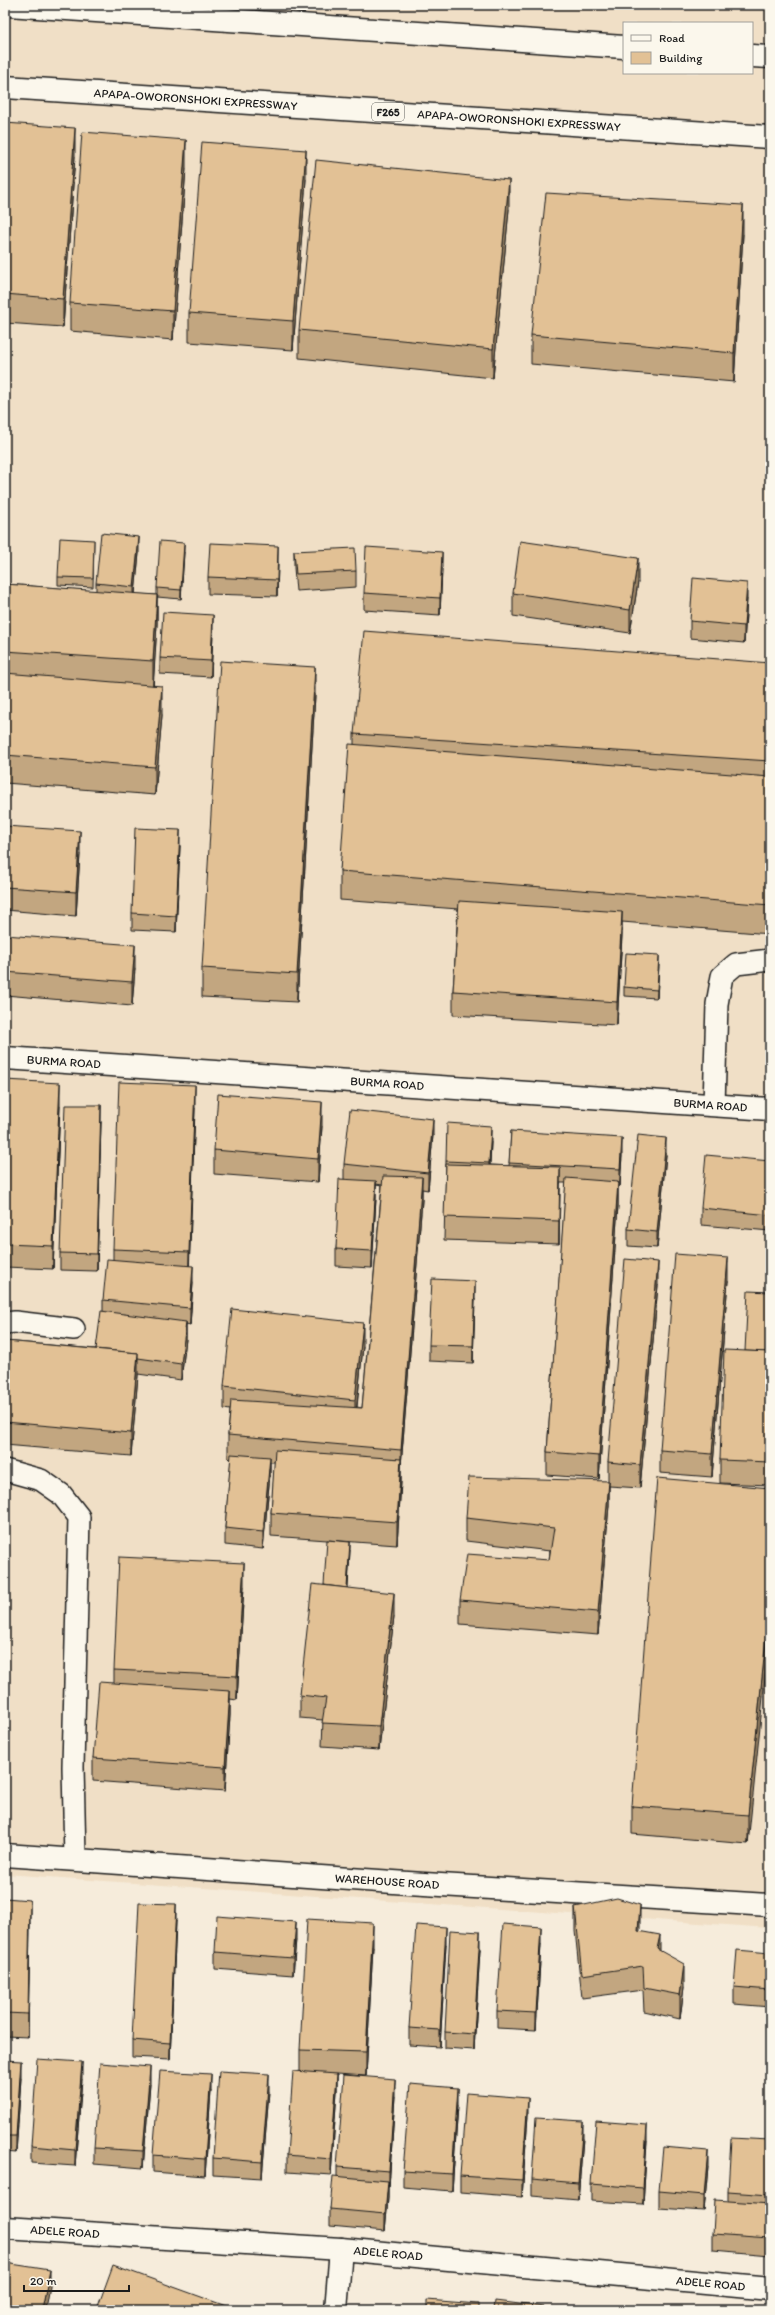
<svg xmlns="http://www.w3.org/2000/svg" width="775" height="2315" font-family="Itim,sans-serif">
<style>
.built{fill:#f0dfc6;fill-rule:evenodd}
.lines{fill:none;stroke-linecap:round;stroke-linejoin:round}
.service-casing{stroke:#1c1c1c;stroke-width:24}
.minor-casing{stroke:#1c1c1c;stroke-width:25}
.secondary-casing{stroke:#1c1c1c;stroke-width:25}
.primary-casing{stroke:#1c1c1c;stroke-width:25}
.service{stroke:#fbf7ec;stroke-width:21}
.minor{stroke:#fbf7ec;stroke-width:22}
.secondary{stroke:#fbf7ec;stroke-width:22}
.primary{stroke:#fbf7ec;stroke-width:22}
.wall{fill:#c2a680;stroke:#1c1c1c}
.shaded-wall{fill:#9e8768;stroke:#1c1c1c}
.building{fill:#e2c195;stroke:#1c1c1c}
.labels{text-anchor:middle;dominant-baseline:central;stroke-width:4;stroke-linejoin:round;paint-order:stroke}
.shield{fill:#fbf7ec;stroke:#5f5e5a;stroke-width:1}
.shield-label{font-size:11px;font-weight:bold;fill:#1c1c1c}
.street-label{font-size:12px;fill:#1c1c1c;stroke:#fbf7ec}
</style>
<rect width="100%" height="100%" fill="#f6ecdb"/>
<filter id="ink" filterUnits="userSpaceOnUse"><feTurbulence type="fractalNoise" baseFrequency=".025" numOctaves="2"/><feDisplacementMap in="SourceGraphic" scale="8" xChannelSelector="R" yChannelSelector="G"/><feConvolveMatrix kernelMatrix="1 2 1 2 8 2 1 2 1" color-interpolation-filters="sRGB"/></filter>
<g filter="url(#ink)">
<!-- built -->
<path class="built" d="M5,5H770V1928L5,1874ZM624,23H752V73H624Z"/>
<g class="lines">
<defs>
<g id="service">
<path d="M714,1105L717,1004L722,976L736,964L770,960"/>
<path d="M5,1323L15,1322L74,1329"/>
<path d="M5,1470L41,1480L61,1494L79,1517L73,1767L75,1858"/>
</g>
<g id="minor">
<path id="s1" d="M5,1058L770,1109"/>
<path id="s2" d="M5,2228L341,2249L770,2289"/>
<path d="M336,2310L341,2249"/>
</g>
<g id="secondary">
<path id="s3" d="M5,1855L408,1883L770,1905"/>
</g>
<g id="primary">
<path d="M8,5L624,47"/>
<path d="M752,56L770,57"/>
<path id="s4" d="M5,87L770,137"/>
</g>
</defs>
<!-- service casing -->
<use href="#service" class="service-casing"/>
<!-- minor casing -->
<use href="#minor" class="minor-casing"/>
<!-- secondary casing -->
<use href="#secondary" class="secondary-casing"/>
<!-- primary casing -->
<use href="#primary" class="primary-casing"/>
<!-- service -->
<use href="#service" class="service"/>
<!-- minor -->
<use href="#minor" class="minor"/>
<!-- secondary -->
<use href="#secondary" class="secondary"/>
<!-- primary -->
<use href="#primary" class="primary"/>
</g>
<!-- wall -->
<g class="wall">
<path d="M5,123L75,156L63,327L5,323Z"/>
<path d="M186,168L173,340L70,331V303Z"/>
<path d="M306,179L293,350L189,342V313Z"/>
<path d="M509,209L493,378L299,358V330Z"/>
<path d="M743,234L734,382L531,364V335Z"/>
<path d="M94,540L93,587L58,585V577Z"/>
<path d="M294,551L356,571V587L296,591L294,568Z"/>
<path d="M184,552L181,599L157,597V624L153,685L162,715L155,795L5,783V584L96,591V583L139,553L135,594L157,595V588Z"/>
<path d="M278,562L277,596L208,594V577Z"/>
<path d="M442,568L440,615L364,610V593Z"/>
<path d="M638,582L630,633L513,616V593Z"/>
<path d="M747,599L744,643L690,638V621Z"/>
<path d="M213,632L211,677L160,674V658Z"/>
<path d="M770,663V934L622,922V935L617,1025L453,1015V991L458,909L340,900V871L354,745V734Z"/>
<path d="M315,695L297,1002L202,997V968Z"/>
<path d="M5,826L80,854L76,916L5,910Z"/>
<path d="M180,846L176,932L132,930V913Z"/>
<path d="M5,935L135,968L132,1006L5,995Z"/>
<path d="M659,964L657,998L624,996V987Z"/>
<path d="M5,1080L60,1106L53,1269L5,1267Z"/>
<path d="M195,1108L189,1266L193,1283L190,1325L186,1324V1339L181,1380L138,1374L131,1456L5,1445V1341L96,1349L103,1311V1300L113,1259V1249Z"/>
<path d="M101,1122L97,1271L60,1270V1253Z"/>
<path d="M322,1126L318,1182L214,1174V1150Z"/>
<path d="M511,1131L622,1155L620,1186H618V1205L599,1479L547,1475V1452L566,1183H560L559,1244L444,1240L446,1161L491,1142L490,1165L509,1166Z"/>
<path d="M433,1135L428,1190L422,1189V1200L401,1466V1482L397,1545L271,1536V1513L275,1462H270V1474L263,1549L225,1545V1528L231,1459L228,1458V1435L230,1410L224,1409V1386L363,1346L357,1407L362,1408L382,1185L376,1184V1198L372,1268L336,1266V1249L344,1179V1164Z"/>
<path d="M666,1155L657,1248L628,1246V1229Z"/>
<path d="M770,1161V1231L701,1225V1208Z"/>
<path d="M728,1281L712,1477L660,1473V1450Z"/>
<path d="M658,1285L640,1488L609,1486V1505L598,1635L460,1624V1600L549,1560L550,1551L466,1541V1518L608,1481V1462Z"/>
<path d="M770,1292V1485L720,1483V1460L745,1351Z"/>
<path d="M475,1298L473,1363L429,1361V1345Z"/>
<path d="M770,1488L748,1844L632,1834V1806Z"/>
<path d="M350,1550L348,1588L394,1616L379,1750L322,1746L323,1720L300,1718V1695L324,1585Z"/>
<path d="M244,1586L237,1700L230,1699V1715L225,1791L93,1781V1758L114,1683V1670Z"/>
<path d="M5,1898L30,1923L28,2037L5,2036Z"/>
<path d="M575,1907L639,1931L660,1951L684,1987L680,2019L644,2011L643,1990L582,1998L575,1930Z"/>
<path d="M176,1921L170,2059L132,2057V2040Z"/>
<path d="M296,1939L293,1975L215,1969V1952Z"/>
<path d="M446,1944L440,2047L409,2045V2028Z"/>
<path d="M541,1944L536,2030L497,2028V2011Z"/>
<path d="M373,1946L366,2076L337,2074V2091L331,2175L287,2172V2155L300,2072V2050Z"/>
<path d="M480,1949L474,2050L445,2048V2032Z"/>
<path d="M770,1953V2007L734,2004V1987Z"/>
<path d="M5,2060L21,2078L16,2153L5,2152Z"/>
<path d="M82,2079L75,2166L31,2163V2146Z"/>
<path d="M150,2084L143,2168L94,2164V2148Z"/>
<path d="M211,2091L205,2176L153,2172V2155Z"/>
<path d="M269,2091L262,2178L213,2175V2158Z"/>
<path d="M395,2096L389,2187H388V2198L385,2231L330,2226V2209L337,2176V2167Z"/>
<path d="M458,2105L452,2191L403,2187V2171Z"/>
<path d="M528,2115L522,2197L460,2192V2176Z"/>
<path d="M583,2138L578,2200L532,2196V2179Z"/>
<path d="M770,2140V2243L769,2255L713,2250V2234L728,2201V2192Z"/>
<path d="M647,2141L643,2204L591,2201V2184Z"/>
<path d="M708,2167L704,2211L659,2208V2191Z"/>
</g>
<!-- shaded-wall -->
<g class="shaded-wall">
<path d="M75,128V156L63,327V299Z"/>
<path d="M186,140V168L173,340V311Z"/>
<path d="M306,150V179L293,350V321Z"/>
<path d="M509,180V209L493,378V349Z"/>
<path d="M743,205V234L734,382V353Z"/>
<path d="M139,537V553L134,603V587Z"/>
<path d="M184,543V552L181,599V590Z"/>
<path d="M278,546V562L277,596V580Z"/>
<path d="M442,552V568L440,615V598Z"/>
<path d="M638,558V582L630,633V610Z"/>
<path d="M747,583V599L744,643V626Z"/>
<path d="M157,595V624L153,690V661Z"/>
<path d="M213,615V632L211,677V661Z"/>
<path d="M315,667V695L297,1002V974Z"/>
<path d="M162,686V715L155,795V767Z"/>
<path d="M180,830V846L176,932V916Z"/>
<path d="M80,831V854L76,916V892Z"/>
<path d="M622,912V935L617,1025V1002Z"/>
<path d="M135,945V968L132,1006V982Z"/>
<path d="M659,955V964L657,998V990Z"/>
<path d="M60,1083V1106L53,1269V1246Z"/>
<path d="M195,1085V1108L189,1275V1252Z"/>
<path d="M322,1102V1126L318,1182V1159Z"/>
<path d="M101,1105V1122L97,1271V1254Z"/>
<path d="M433,1119V1135L428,1190V1173Z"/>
<path d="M491,1126V1142L489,1179V1163Z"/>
<path d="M622,1138V1155L620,1186V1169Z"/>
<path d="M666,1138V1155L657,1248V1232Z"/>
<path d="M560,1167V1190L559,1244V1221Z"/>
<path d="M422,1177V1200L401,1466V1482L397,1545V1522L401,1467V1450Z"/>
<path d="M376,1181V1198L372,1268V1251Z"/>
<path d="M618,1182V1205L599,1479V1456Z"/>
<path d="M728,1258V1281L712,1477V1454Z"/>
<path d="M658,1262V1285L640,1488V1465Z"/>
<path d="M193,1266V1283L190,1325V1308Z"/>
<path d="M475,1281V1298L473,1363V1346Z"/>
<path d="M186,1322V1339L181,1380V1364Z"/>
<path d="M363,1323V1346L355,1423V1400Z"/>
<path d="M138,1353V1376L131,1456V1433Z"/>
<path d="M270,1457V1474L263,1549V1532Z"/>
<path d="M609,1481V1505L598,1635V1612Z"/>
<path d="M350,1542V1550L347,1597V1588Z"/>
<path d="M244,1563V1586L237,1700V1676Z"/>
<path d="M8,1589V1598L5,1628V1619Z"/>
<path d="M394,1593V1616L379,1750V1726Z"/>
<path d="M770,1599V1628L748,1844V1815Z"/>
<path d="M230,1691V1715L225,1791V1767Z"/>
<path d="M30,1900V1923L28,2037V2014Z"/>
<path d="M176,1904V1921L170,2059V2043Z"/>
<path d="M640,1905V1929L638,1954V1931Z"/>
<path d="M296,1922V1939L293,1975V1958Z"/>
<path d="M373,1923V1946L366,2076V2052Z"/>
<path d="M446,1927V1944L440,2047V2030Z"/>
<path d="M541,1927V1944L536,2030V2013Z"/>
<path d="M480,1932V1949L474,2050V2034Z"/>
<path d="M660,1935V1958L657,1949Z"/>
<path d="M684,1964V1987L680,2019V1995Z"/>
<path d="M21,2061V2078L16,2153V2136Z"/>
<path d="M82,2062V2079L75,2166V2150Z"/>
<path d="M150,2067V2084L143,2168V2151Z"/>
<path d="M211,2074V2091L205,2176V2159Z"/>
<path d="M269,2074V2091L262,2178V2162Z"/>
<path d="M337,2074V2091L331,2175V2159Z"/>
<path d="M395,2079V2096L389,2187V2171Z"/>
<path d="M458,2088V2105L452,2191V2174Z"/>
<path d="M528,2098V2115L522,2197V2180Z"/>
<path d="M583,2121V2138L578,2200V2183Z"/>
<path d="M647,2125V2141L643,2204V2188Z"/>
<path d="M708,2151V2167L704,2211V2195Z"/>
<path d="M388,2181V2198L385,2231V2214Z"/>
<path d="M770,2227V2243L769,2255V2238Z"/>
<path d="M50,2270V2287L46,2310H42Z"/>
</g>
<!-- building -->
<g class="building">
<path d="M5,123L75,128L63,299L5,294Z"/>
<path d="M82,132L186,140L173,311L70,303Z"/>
<path d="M202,142L306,150L293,321L189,313Z"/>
<path d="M316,160L509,180L493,349L299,330Z"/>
<path d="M546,193L743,205L734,353L531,335Z"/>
<path d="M101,533L139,537L134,587L96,583Z"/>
<path d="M60,538L94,540L93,578L58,577Z"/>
<path d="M160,541L184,543L181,590L157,588Z"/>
<path d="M520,541L638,558L630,610L513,593Z"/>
<path d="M210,543L278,546L277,580L208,577Z"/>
<path d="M366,547L442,552L440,598L364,593Z"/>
<path d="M355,548L356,571L296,574L294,551Z"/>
<path d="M693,578L747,583L744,626L690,621Z"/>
<path d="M5,584L157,595L153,661L5,651Z"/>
<path d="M163,612L213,615L211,661L160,658Z"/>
<path d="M364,631L770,663V761L354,734Z"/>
<path d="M220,661L315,667L297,974L202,968Z"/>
<path d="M5,673L162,686L155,767L5,755Z"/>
<path d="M349,744L770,777V905L340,871Z"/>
<path d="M5,826L80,831L76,892L5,887Z"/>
<path d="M135,828L180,830L176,916L132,913Z"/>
<path d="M459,901L622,912L617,1002L453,991Z"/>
<path d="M5,935L135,945L132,982L5,972Z"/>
<path d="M626,953L659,955L657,990L624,987Z"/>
<path d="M5,1080L60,1083L53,1246L5,1244Z"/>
<path d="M119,1082L195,1085L189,1252L113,1249Z"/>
<path d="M218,1094L322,1102L318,1159L214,1150Z"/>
<path d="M65,1105H101L97,1254L60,1253Z"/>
<path d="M350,1110L433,1119L428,1173L344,1164Z"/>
<path d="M447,1123L491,1126L489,1163L446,1161Z"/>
<path d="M511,1131L622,1138L620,1169L509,1163Z"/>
<path d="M638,1135L666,1138L657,1232L628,1229Z"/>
<path d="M706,1155L770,1161V1215L701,1208Z"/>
<path d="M446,1164L560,1167L559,1221L444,1217Z"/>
<path d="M383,1176L422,1177L401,1450L228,1435L231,1400L362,1408Z"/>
<path d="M566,1178L618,1182L599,1456L547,1452Z"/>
<path d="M339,1179L376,1181L372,1251L336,1249Z"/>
<path d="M675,1254L728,1258L712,1454L660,1450Z"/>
<path d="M107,1259L193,1266L190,1308L103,1300Z"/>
<path d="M625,1259L658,1262L640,1465L608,1462Z"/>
<path d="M432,1279L475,1281L473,1346L429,1345Z"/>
<path d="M748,1291L770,1292V1352L745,1351Z"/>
<path d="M232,1309L363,1323L355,1400L224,1386Z"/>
<path d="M101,1311L186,1322L181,1364L138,1358V1353L96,1349Z"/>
<path d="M5,1341L138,1353L131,1433L5,1422Z"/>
<path d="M724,1350L770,1352V1462L720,1460Z"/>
<path d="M275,1450L401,1459L397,1522L271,1513Z"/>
<path d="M231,1454L270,1457L263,1532L225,1528Z"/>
<path d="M469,1477L609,1481L598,1612L460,1600L467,1554L549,1560L554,1528L466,1518Z"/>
<path d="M657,1478L770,1488V1599L748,1815L632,1806Z"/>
<path d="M327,1540L350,1542L347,1588L324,1585Z"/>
<path d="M119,1557L244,1563L237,1676L114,1670Z"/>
<path d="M312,1584L394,1593L379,1726L322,1723L326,1698L300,1695Z"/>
<path d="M5,1589H8L5,1619Z"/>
<path d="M99,1682L230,1691L225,1767L93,1758Z"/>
<path d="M5,1898L30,1900L28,2014L5,2013Z"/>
<path d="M617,1898L640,1905L638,1931L660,1935L657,1949L684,1964L680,1995L644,1988L643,1966L582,1975L575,1907Z"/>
<path d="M139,1903L176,1904L170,2043L132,2040Z"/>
<path d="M217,1916L296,1922L293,1958L215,1952Z"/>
<path d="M307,1919L373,1923L366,2052L300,2050Z"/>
<path d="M503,1924L541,1927L536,2013L497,2011Z"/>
<path d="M416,1925L446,1927L440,2030L409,2028Z"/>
<path d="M450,1930L480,1932L474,2034L445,2032Z"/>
<path d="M737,1950L770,1953V1990L734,1987Z"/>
<path d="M37,2059L82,2062L75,2150L31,2146Z"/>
<path d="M5,2060L21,2061L16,2136H5Z"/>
<path d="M100,2063L150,2067L143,2151L94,2148Z"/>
<path d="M160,2071L211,2074L205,2159L153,2155Z"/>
<path d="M219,2071L269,2074L262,2162L213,2158Z"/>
<path d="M293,2071L337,2074L331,2159L287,2155Z"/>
<path d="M344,2075L395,2079L389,2171L337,2167Z"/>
<path d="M410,2084L458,2088L452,2174L403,2171Z"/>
<path d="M466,2093L528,2098L522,2180L460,2176Z"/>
<path d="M536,2118L583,2121L578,2183L532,2179Z"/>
<path d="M596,2121L647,2125L643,2188L591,2184Z"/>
<path d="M731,2138L770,2140V2195L728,2192Z"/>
<path d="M663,2147L708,2151L704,2195L659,2191Z"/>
<path d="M333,2176L388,2181L385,2214L330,2209Z"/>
<path d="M715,2200L770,2204V2227L769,2238L713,2234Z"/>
<path d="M5,2263L50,2270L42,2310H5Z"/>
<path d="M113,2265L237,2310H99L97,2309Z"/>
<path d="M427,2300L478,2304V2310H427Z"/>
<path d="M495,2301L544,2307V2310H494Z"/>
<path d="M567,2309L581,2310H567Z"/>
</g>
</g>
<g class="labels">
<!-- shield labels -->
<rect class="shield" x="372" y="103" width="32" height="18" rx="3"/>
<g class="shield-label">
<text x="388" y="112">F265</text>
</g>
<!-- street labels -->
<g class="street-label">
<text stroke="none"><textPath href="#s4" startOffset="191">APAPA-OWORONSHOKI EXPRESSWAY</textPath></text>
<text stroke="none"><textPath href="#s4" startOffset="515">APAPA-OWORONSHOKI EXPRESSWAY</textPath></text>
<text stroke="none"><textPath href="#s1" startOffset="59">BURMA ROAD</textPath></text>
<text stroke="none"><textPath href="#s1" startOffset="383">BURMA ROAD</textPath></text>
<text stroke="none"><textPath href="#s1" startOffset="707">BURMA ROAD</textPath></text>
<text stroke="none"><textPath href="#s3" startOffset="383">WAREHOUSE ROAD</textPath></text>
<text stroke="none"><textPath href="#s2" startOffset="60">ADELE ROAD</textPath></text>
<text stroke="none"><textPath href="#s2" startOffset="384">ADELE ROAD</textPath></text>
<text stroke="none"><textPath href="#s2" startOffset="708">ADELE ROAD</textPath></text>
</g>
</g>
<!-- margin -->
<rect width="775" height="2315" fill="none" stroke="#fbf7ec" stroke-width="20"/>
<rect x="10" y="10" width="755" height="2295" fill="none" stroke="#1c1c1c" stroke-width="1.5" filter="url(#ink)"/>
<!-- legend -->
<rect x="623" y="22" width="130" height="52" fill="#fbf7ec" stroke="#a29f99"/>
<rect x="631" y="35" width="20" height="6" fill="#fbf7ec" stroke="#a29f99"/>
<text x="659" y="42" font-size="12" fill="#1c1c1c">Road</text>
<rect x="631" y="52" width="20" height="12" fill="#e2c195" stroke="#a29f99"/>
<text x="659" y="62" font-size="12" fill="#1c1c1c">Building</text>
<!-- scale -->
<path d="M24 2285v6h105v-6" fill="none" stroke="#1c1c1c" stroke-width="2"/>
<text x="30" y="2285" font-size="12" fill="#1c1c1c" stroke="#fbf7ec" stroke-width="3" paint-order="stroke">20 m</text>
</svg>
